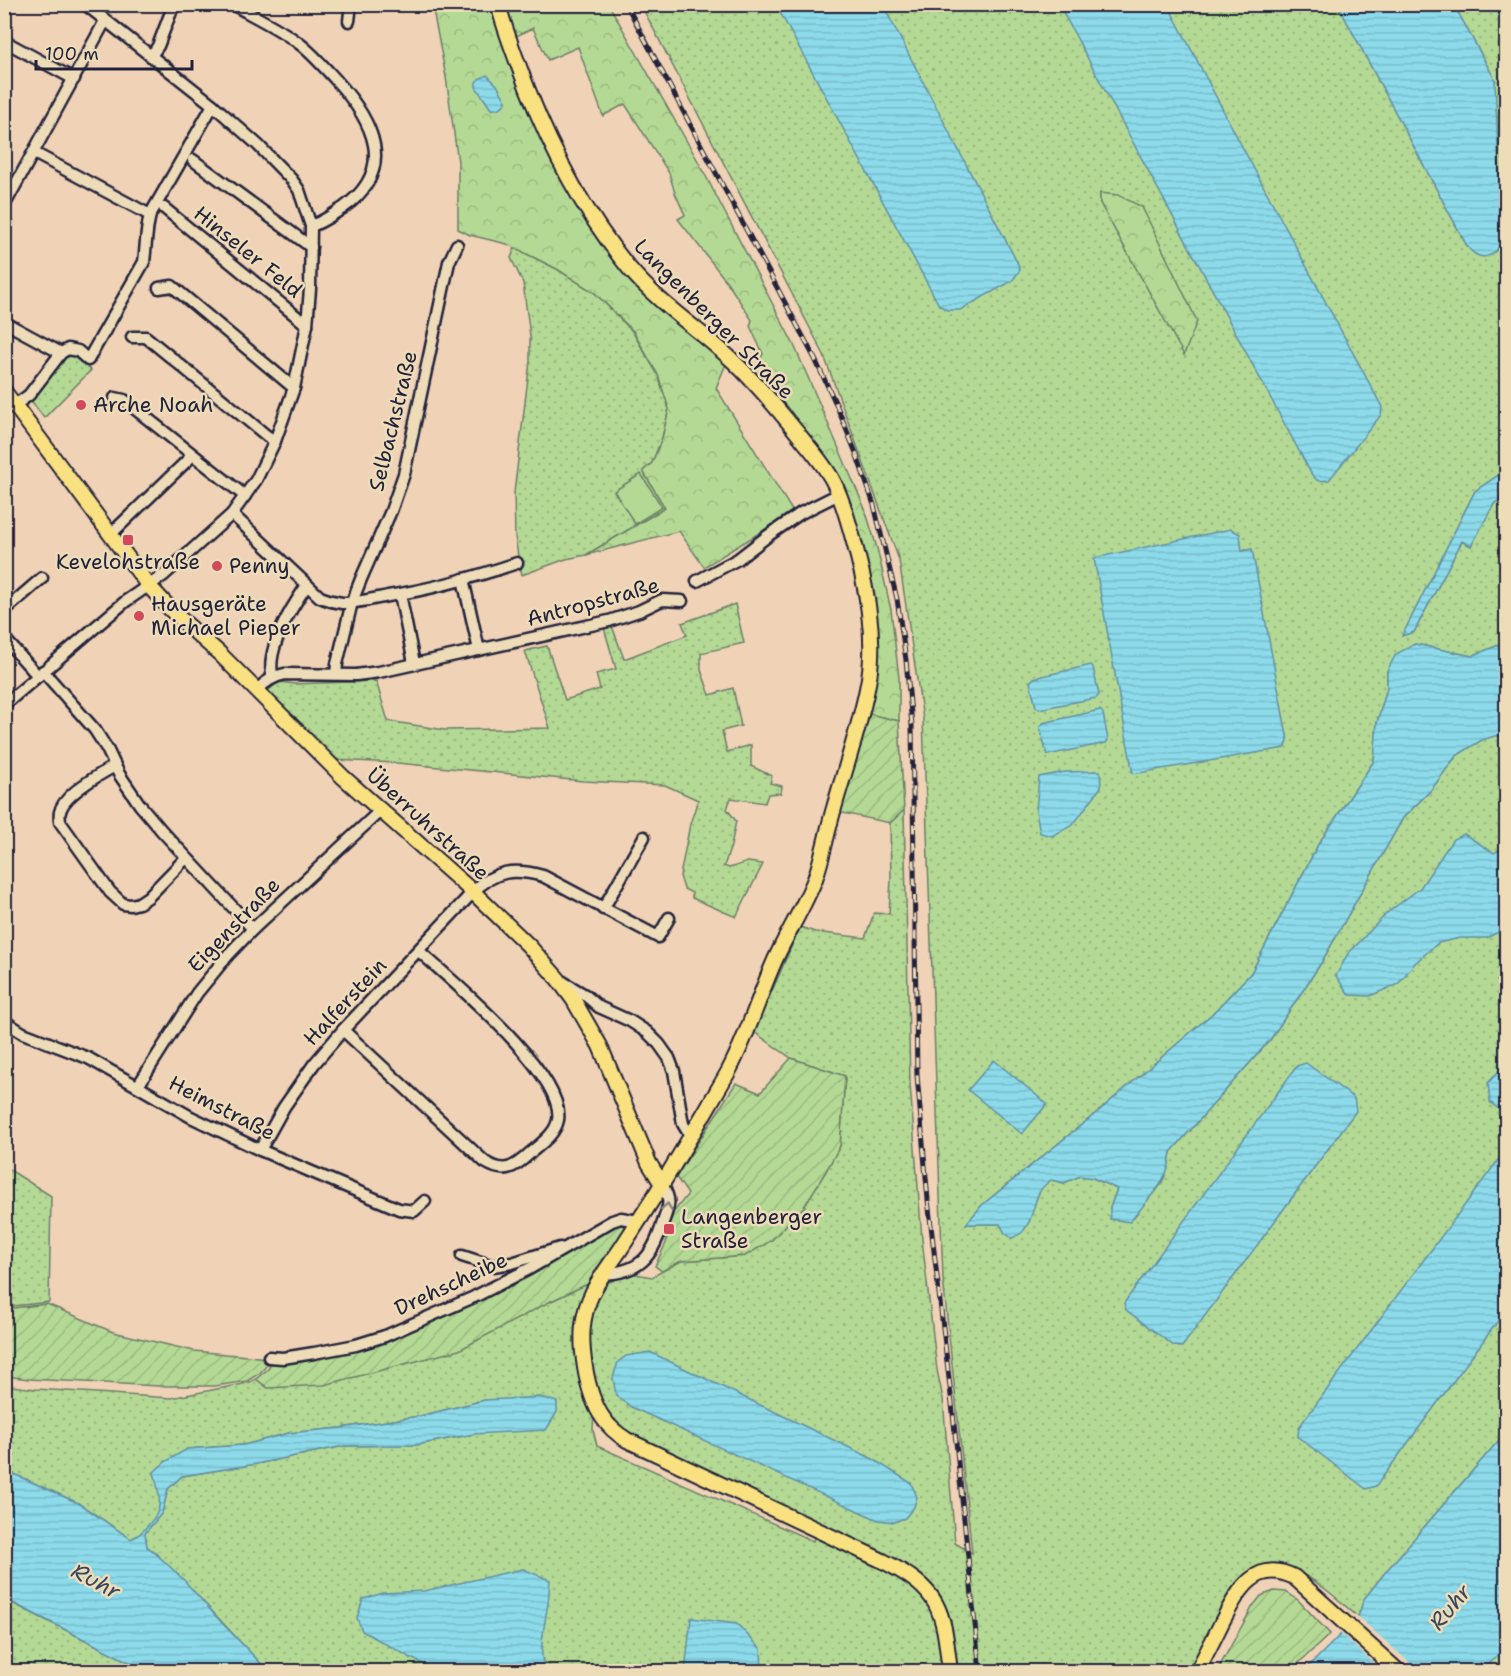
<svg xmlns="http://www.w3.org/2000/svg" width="1511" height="1676" font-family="'Shantell Sans',sans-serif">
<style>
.grass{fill:url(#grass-dots);stroke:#6b7e68;stroke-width:1.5;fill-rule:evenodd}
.forest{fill:url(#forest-crowns);stroke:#6b7e68;stroke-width:1.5}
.garden{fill:url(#garden-furrows);stroke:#6b7e68;stroke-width:1.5}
.pitch{fill:#b4d994;stroke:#6b7e68;stroke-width:1.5}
.water{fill:url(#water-rules);stroke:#6290a4;stroke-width:1.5}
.pier{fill:#f0d2b6}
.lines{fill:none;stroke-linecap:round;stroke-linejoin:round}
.minor-casing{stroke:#22223b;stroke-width:15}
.major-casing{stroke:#22223b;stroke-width:18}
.minor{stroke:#eedcb9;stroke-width:10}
.major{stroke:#f9e181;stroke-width:14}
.rail-casing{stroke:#22223b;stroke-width:5}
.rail{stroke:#eedcb9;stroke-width:3;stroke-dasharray:9;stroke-linecap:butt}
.oneway{stroke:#887f7a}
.poi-dot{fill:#d1495b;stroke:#eedcb9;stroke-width:2}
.labels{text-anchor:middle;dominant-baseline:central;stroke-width:5;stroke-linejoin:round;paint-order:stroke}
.street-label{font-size:21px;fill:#22223b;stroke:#eedcb9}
.poi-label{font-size:21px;fill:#22223b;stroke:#eedcb9;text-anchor:start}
.water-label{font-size:22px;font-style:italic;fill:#37475e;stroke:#eedcb9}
</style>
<defs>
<pattern id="grass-dots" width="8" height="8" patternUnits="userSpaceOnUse" patternTransform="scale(1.5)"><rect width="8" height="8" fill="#b4d994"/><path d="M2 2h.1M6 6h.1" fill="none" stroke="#9aba80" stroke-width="1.8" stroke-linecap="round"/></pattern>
<pattern id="forest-crowns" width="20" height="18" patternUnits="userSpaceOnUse" patternTransform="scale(1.5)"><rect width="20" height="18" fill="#b4d994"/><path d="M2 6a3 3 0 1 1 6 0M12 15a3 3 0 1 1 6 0" fill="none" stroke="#9aba80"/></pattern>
<pattern id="garden-furrows" width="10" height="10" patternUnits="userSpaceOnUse" patternTransform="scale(1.5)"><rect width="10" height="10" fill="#b4d994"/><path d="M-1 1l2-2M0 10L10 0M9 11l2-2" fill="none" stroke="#9aba80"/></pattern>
<pattern id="water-rules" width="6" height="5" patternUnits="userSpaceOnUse" patternTransform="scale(1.5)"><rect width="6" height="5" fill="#8cdaea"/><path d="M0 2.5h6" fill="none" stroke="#78bbca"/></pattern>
</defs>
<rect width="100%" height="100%" fill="#f0d2b6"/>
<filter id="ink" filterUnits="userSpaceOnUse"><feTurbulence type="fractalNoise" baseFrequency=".0167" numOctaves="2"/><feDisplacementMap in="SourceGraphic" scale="12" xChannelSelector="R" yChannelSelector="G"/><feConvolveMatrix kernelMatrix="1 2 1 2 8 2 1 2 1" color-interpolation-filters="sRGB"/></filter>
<g filter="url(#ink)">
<!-- grass -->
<g class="grass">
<path d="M641,5H1338L1467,246L1495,80L1454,5H1506V470L1475,491L1403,635L1414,632L1462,541L1471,546L1494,504L1506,494V642L1472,656L1415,644L1387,671V688L1377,723L1374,761L1319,843L1251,973L1212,1014L1100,1110L982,1205L967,1224H1000L1005,1233L1036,1200L1041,1187L1051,1180L1064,1183L1080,1176L1093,1178L1117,1189L1110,1208C1122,1205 1136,1203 1147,1197C1164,1190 1168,1167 1171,1152L1270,1040L1321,963L1403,818L1431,790L1456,756L1482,739L1498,735L1506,739V1432L1388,1569L1364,1599L1358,1617C1327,1590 1279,1541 1239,1581C1233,1587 1230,1598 1226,1605C1214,1627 1203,1649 1191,1671H268C229,1631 193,1588 152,1550L147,1547L145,1533L162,1513L168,1489L182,1476L256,1464L344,1446L416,1445L474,1434L485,1400L420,1416L341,1428L289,1433L244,1445L187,1449L160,1503L158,1516L140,1534L131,1539L78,1503L5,1470L4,1385L36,1389L171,1398L248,1383L256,1379L268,1388L549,1302L596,1280L582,1313L594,1412L593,1430L597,1446L813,1541L819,1523L635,1441L606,1416L591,1376L587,1347L594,1302L605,1284L631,1273L652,1277L681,1261L745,1256L804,1207L840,1146L845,1076L791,1058L754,1032L800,927L815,932L865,938L874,913L889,914L891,879L890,823L904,810L910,1084L922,1239L937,1370L943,1399L955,1543L972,1553L943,1279L923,719L899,560L823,353ZM1100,193L1184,354L1100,203Z"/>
<path d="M515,248L557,269L595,293L632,331L658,375L669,409L662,438L652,463L643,471L665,508L586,555L566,559L522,575L518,556L515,536L514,493L530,361V336L523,283L511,258Z"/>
<path d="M69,354L91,370L44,418L30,399Z"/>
<path d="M735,604L744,643L701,653V670L710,695L733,688L741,726L722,731L727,752L751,745V766L772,776L770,783L782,786L781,793L768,794L765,803L731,798L727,809L736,821L731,846L724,866L729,868L748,862L763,864L736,917L692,898V893L684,889L680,876L690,824L698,800L665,785L583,781L397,763L333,760L267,692C278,681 280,681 295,684L376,681L388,721L445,730L550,728L525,651L547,646L565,700L600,689L596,674L616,669L604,628L612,626L624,659L687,635L682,623Z"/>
<path d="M5,1167L51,1196L49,1302L5,1307Z"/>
<path d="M4,1599L139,1667L142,1671H5Z"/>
<path d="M1506,1645V1671H1483Z"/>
</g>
<!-- forest -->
<g class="forest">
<path d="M432,5H497L520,73L618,256L728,359L716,388L793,512L704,567L679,531L586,555L665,508L643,471L652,463L662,438L669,409L658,375L633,331L595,293L557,269L507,244L470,235L458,229V162L446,77Z"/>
<path d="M500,5H609L698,161L794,345L865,509L877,548L891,610L899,678V721L869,714L876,679L875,642L843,494L750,376L763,354L750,326L752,320L727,282L678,219L685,215L675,193L669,173L625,104L603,116L578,47L548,60L533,28L510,39Z"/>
<path d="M1100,193L1118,195L1142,207L1197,321L1184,355L1100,203Z"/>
</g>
<!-- garden -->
<g class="garden">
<path d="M869,714L899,721L904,810L890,823L838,812Z"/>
<path d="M791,1058L845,1076L840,1146L826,1171L804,1207L772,1240L745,1256L681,1261L662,1271L655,1266L666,1243L669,1218L688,1194L676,1177L736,1083L760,1093Z"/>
<path d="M613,1222H636L596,1280L549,1302L459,1350L324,1385L268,1388L256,1379L269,1368L271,1358L385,1336Z"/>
<path d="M47,1304L113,1332L194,1351L268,1358L267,1365L260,1373L247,1381L215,1386H159L29,1379L5,1376V1309Z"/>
<path d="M1274,1591L1286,1592L1298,1600L1330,1634L1290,1671H1217L1253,1606L1261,1596Z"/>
</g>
<!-- pitch -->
<path class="pitch" d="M641,474L662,507L635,524L614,491Z"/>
<!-- water -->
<g class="water">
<path d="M776,5H883L1018,264L1020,270L1012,281L960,310H947L939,305Z"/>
<path d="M1059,5H1168L1245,152L1382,407L1381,415L1329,480L1318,481L1312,475Z"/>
<path d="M1338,5H1454L1495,80L1502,241C1494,259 1479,263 1467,246Z"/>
<path d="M487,75L497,85L506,101C504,107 497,110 491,109L476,87V82L479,79Z"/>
<path d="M1506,470V494L1494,504L1471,546L1462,541L1414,632L1402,636L1475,491Z"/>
<path d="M1231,529L1240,534L1242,551L1252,549L1288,741L1285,748L1133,774L1094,558Z"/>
<path d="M1506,642V739L1498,735L1482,740L1456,756L1431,790L1403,818L1321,963L1270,1040L1171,1152L1168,1169L1160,1185L1130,1222L1110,1219V1208L1117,1189L1093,1178L1080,1176L1064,1183L1051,1180C1030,1194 1038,1213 1024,1230C1022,1234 1016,1236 1012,1238L1005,1233L1000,1224H966L982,1205L1100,1110L1212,1014L1251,973L1319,843L1374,761L1377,723L1387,688V671L1396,654L1415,644L1472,656Z"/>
<path d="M1091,665L1093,667L1099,695L1096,698L1039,709L1036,707L1030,682L1034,678Z"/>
<path d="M1100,710L1103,713L1108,740L1106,743L1048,755L1046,752L1040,727L1043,723Z"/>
<path d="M1100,771L1101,787L1073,825L1052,836L1040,833L1036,811L1039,777L1065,772Z"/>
<path d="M1464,834L1494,853L1506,847V928L1487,938H1460L1438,943L1415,963L1398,984L1370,996L1349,995L1336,976L1347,955L1387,913L1420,888L1453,839Z"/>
<path d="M994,1060L1047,1104L1022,1134L968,1090Z"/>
<path d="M1306,1063L1354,1098L1356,1111L1182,1347L1174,1346L1126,1310L1124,1303L1297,1066Z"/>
<path d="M1506,1063V1115L1490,1102L1488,1083Z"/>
<path d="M1505,1151H1506V1310L1376,1486L1366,1489L1298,1437L1299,1427Z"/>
<path d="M650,1352L873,1459L911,1483L917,1497L914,1507L905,1518L894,1522L878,1520L631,1407L616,1395L613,1378L618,1362L626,1356Z"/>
<path d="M540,1397L557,1402V1412L546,1430L474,1434L416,1445L344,1446L256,1464L182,1476L168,1489L162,1513L145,1533L147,1547L152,1550L183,1579L222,1623L268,1671H142L139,1667L5,1599V1470L78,1503L131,1539C140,1535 144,1530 150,1523C166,1506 158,1493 154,1472L165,1462L187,1449L244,1445L289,1433L341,1428L420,1416L485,1400Z"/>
<path d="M1506,1432V1646L1483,1671L1303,1672L1358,1617L1364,1599L1388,1569Z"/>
<path d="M523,1569L550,1580C549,1590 549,1600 547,1609C544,1629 538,1652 545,1671H435L362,1631L357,1618L363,1599L383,1593L424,1591Z"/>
<path d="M691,1618L737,1624L761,1649L762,1671H685Z"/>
</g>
<!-- pier -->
<path class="pier" d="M1355,1614L1419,1671H1382L1339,1632Z"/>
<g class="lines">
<defs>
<g id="minor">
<path d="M232,4C255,17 279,28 300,44C313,54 324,67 336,80C373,121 398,169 343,208C332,215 323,222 311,226"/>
<path d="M349,21L351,4"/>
<path d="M4,41L74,79"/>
<path d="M151,56L158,46L174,4"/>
<path d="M34,153L150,215"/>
<path d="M193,160L311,247"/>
<path d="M4,206L105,21"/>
<path d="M164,208L307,325"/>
<path d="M4,220L6,223L4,227"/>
<path d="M159,288L172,286L294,388"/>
<path d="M4,322L61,353L29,395L15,405"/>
<path d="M132,337H146L267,436L275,441"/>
<path d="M61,353L68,349L78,351L88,360L144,262C146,246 146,230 150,215L213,105"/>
<path d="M115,398L124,400L245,496"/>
<path d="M232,514L320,597C327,600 334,602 342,603C357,603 373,599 388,596C432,589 475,577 517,563"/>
<path d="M111,534L193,455"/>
<path d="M463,579L479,650"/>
<path d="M697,581L738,559L769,535L801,513L839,494"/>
<path d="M400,594L414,663"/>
<path d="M4,611L42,578"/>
<path d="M4,638L38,676"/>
<path d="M43,671L95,730L107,749L119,774L140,805L162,831L253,929"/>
<path d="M336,674L337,664L352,602L361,579L391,511L404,474L449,262L457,245"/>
<path d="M273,678C264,650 292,607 307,585"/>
<path d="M257,690C265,682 273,676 285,674L356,675L379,672L609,621L639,611L662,600L682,601"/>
<path d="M4,705L126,601L164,575L232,514L256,480L275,441L294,388L307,325L310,289L311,226L299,190L292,180L258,145L213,105L85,4"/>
<path d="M115,766C100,774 63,795 60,812C59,814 60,821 60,822L110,892L123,904L131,905L139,903L148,897L186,858"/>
<path d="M603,909L644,837"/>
<path d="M563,982L585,995L599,1007L630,1021L647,1032L659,1044L669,1058L674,1071L683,1124L691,1137"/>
<path d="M4,1021L23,1033L88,1058L191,1117L260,1150L399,1209L414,1211L425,1201"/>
<path d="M343,1030L485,1162C504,1174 514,1168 529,1154C539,1145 555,1135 558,1120C566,1075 452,981 419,951"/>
<path d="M138,1086L197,993L228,955L253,929L381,810"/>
<path d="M260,1150L284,1107L314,1064L343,1030L473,892C495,870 514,868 543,876L658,937L669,918"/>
<path d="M462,1256L493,1266L512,1263L560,1248"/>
<path d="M603,1274C639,1272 652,1258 662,1225C669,1205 672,1202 662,1184"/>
<path d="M269,1357L283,1358L314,1353L356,1345L385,1336L474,1297L529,1269L612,1221L621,1218L638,1221"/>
</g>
<g id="major">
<path d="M498,4C506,34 517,62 528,90C553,154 585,214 629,268C659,304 699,329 733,361C757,384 778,409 799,435C811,450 824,464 833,481C842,498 847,517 852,535C866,584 878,639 867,689C859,729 845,769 834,808C827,832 823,856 815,879C804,907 787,933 775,960C758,998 747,1038 727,1074C701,1119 675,1165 647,1208C638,1222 629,1236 620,1250C606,1270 590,1290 585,1314C578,1342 586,1394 603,1418C609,1427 617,1434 627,1440L883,1561C942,1591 943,1610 950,1672"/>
<path d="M4,391L148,585L175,614L220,654L343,777L473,892L528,945L558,979L573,999L600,1046L649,1163L662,1184"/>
<path d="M1197,1672C1205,1655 1214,1639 1222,1622C1237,1594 1254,1557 1294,1577L1399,1672"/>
</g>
</defs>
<!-- minor casing -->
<use href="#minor" class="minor-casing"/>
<!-- major casing -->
<use href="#major" class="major-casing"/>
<!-- minor -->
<use href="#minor" class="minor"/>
<!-- major -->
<use href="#major" class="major"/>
<defs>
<path id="rail" d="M626,4L814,357L836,404L856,453L874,505L897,599L906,660L912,725L917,1075L928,1200L952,1404L980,1672"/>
</defs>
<!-- rail casing -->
<use href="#rail" class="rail-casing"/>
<!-- rail -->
<use href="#rail" class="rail"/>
</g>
<!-- one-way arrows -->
<defs><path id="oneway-chevron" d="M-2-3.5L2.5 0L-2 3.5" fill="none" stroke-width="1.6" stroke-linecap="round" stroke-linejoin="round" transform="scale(1.5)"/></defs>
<use class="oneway" href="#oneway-chevron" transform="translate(667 1207) rotate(-80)"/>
</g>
<!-- markers -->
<g class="poi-dot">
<circle cx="81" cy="405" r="6"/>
<rect x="122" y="534" width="12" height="12" rx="3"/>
<circle cx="217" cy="566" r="6"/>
<circle cx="139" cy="616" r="6"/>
<rect x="663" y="1223" width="12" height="12" rx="3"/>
</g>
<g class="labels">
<!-- street labels -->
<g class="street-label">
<text transform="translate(248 252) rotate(39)">Hinseler Feld</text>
<text transform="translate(714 319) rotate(45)">Langenberger Straße</text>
<text transform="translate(393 421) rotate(-76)">Selbachstraße</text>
<text transform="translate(593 602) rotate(-15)">Antropstraße</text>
<text transform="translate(428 824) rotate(42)">Überruhrstraße</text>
<text transform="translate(234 925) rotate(-46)">Eigenstraße</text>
<text transform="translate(345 1002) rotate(-47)">Halferstein</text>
<text transform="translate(222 1108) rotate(27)">Heimstraße</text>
<text transform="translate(451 1284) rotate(-25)">Drehscheibe</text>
</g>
<!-- poi labels -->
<g class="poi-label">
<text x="93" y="405">Arche Noah</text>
<text x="128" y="562" text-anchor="middle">Kevelohstraße</text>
<text x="229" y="566">Penny</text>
<text x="151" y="604">Hausgeräte<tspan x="151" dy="24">Michael Pieper</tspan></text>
<text x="681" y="1217">Langenberger<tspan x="681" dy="24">Straße</tspan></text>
</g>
<!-- water labels -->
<g class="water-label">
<text transform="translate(96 1581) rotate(28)">Ruhr</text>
<text transform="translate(1450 1607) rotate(-50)">Ruhr</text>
</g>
</g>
<!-- margin -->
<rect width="1511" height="1676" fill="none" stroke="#eedcb9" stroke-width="24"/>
<rect x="12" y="12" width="1487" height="1652" fill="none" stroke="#22223b" stroke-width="2" filter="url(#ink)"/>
<!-- scale -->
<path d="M36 60v9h156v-9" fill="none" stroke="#22223b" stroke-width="3"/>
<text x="45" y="60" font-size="18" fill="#22223b" stroke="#eedcb9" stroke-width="4.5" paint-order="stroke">100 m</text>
</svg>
